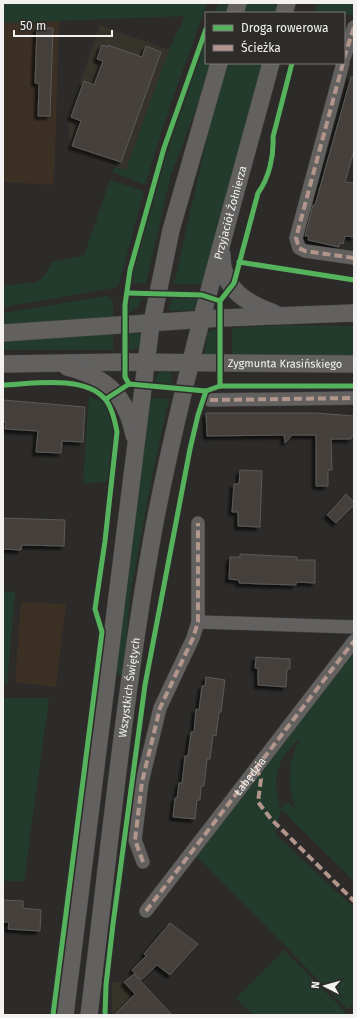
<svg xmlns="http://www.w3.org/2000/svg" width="357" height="1018" font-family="'Fira Sans',sans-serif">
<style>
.built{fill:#36332b}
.industrial{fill:#3c3024}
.green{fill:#223b2c;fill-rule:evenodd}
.building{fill:#44403a;stroke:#5b5a59;filter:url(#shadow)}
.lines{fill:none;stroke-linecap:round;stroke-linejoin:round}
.minor-casing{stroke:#494847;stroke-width:14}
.tertiary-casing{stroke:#494847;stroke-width:18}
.minor{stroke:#626160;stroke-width:13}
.tertiary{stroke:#626160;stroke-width:17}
.quiet{stroke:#b2968c;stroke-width:4;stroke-dasharray:8 4;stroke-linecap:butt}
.cycleway-casing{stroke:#2d2c29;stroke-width:8}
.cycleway{stroke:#56b35d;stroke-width:5}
.labels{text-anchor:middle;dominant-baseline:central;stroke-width:3;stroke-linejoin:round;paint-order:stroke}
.street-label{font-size:11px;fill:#f3f2f0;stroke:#2d2c29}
</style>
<defs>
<filter id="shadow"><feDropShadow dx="-3.5" dy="3.5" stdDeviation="1" flood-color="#0009"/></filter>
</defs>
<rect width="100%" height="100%" fill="#2c2b2a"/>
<!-- built -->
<g class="built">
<path d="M100,25L169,50L126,171L70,151L68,117Z"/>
<path d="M112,982H124L157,1015H112Z"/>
</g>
<!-- industrial -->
<g class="industrial">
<path d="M59,21L54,185L3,182V23Z"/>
<path d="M21,602L66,604L56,687L15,682Z"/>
</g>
<!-- green -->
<g class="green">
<path d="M3,3H207L166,117L145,185L113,172L115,167L126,170L169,50L185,16L3,23Z"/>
<path d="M218,3H230L226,13H215Z"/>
<path d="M245,3H280L277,13H241Z"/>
<path d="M317,3H354V15L314,13Z"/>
<path d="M206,38V63H210L200,98L171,175L146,283H130L164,160Z"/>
<path d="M224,63H264L205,284H174Z"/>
<path d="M110,180L144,191L119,284L116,287L107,289L3,307V286L37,282L45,275L52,262L84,256Z"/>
<path d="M105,296H108L113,301V317L3,326V313Z"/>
<path d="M143,297L137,308L128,314L129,300L132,298Z"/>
<path d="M172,298H200L194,310L171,311L169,309Z"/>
<path d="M290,325L354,326V356H232V328Z"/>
<path d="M218,329V356L204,354L208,332Z"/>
<path d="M113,331V350H3V340Z"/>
<path d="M129,331L143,335L140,348L128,350Z"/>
<path d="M159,372H171L172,385L154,384Z"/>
<path d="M89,396L96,400L101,399C120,431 113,447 109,482L83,483Z"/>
<path d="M149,398L169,399L152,476L130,596L123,678L115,671Z"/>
<path d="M3,591L15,592L7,684H3Z"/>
<path d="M354,649V881L281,809L275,834L354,908V1003L348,1010L196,855ZM300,738C288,762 286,784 296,809L288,802L280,809C272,777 276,760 300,738Z"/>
<path d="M3,698H49L24,881H3Z"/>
<path d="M284,950L348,1015H253L236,998Z"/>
</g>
<!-- building -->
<g class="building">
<path d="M37,28H53L50,116H38L39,83H35Z"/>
<path d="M102,45L108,47V45L142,57L146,46L161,52L121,162L72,146L81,121L71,117L84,81L94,85L103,61L97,59Z"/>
<path d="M351,77H354V151L345,182L354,183V237L345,236L343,244L340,243L339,247L308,240L309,236H305L313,205H315Z"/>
<path d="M3,400L85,407L83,442L62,441L61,453L36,452L38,431L5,429L6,422H3Z"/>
<path d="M206,413H316L354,416V436H351V439H331L332,470H328V486H316V435H292L285,443L284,435L207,436Z"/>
<path d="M240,470L262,471L260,527L238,526V512H232L234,484H239Z"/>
<path d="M346,494L354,502V505L336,523L327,515Z"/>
<path d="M3,518L65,520L64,546L22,545L21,550L3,549Z"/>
<path d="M240,554L297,557V560H315V583L296,582V585L262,584L239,583V580L229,579L230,557H240Z"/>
<path d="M256,657L290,659V669H287L286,687L258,685V668H255Z"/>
<path d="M206,677L225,680L221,712H219L216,736L213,735L210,759H207L204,786H201L200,800H197L195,819L173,817L175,798H177L179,783H182L185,756H188L191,732H194L196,709L199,710L202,686H205Z"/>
<path d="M3,900L23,901V908L41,910L40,931L8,929L9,922H3Z"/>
<path d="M170,923L198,944L170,975L157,965L141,980L132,970L146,956L144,954Z"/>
<path d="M134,974L172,1015H114L135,994L124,982Z"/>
</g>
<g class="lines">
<defs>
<g id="minor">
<path d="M344,58L354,27"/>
<path d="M343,63L296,238L299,248L305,251L354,258"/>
<path d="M210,400L354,398"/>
<path d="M198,622L354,627"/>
<path d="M143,862L135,840L142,782L160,708L193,638L198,622V523"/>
<path d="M146,911L354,641"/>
</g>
<g id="tertiary">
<path d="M235,13L238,3"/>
<path d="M284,13L287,3"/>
<path d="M222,255C221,288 246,303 274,313"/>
<path d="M3,333L221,318L354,313"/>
<path id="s1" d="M3,364L125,362L354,364"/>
<path d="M67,367C106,377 126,395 134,435"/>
<path d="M65,1015L150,332L171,230L219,63"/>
<path id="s2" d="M89,1015C109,851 125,685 155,522C185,367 230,215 271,63"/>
</g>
</defs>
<!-- minor casing -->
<use href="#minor" class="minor-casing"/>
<!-- tertiary casing -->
<use href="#tertiary" class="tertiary-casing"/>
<!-- minor -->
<use href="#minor" class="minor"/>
<!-- tertiary -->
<use href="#tertiary" class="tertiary"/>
<!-- quiet -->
<g class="quiet">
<path d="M344,58L354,27"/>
<path d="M343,63L296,238L299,248L305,251L354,258"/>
<path d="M210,400L354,398"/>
<path d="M256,768L261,779L258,802L271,819L354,901"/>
<path d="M143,862L135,840L142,782L160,708L193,638L198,622V523"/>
<path id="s3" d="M146,911L354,641"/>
</g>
<defs>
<g id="cycleway">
<path d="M239,262L354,280"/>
<path d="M127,293L202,295L220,301"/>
<path d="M129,384L125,377V305L130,270L164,148L206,29"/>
<path d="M3,385C31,384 83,375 104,398C112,406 115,421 117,432L105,541L95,609L102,632L53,1015"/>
<path d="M220,386V301L234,283L258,193C269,178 274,156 273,137L292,63"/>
<path d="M106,399L129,384L206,391L220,386H354"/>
<path d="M105,1015L106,985L113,924L145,685L190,449L198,415L206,391"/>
</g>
</defs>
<!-- cycleway casing -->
<use href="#cycleway" class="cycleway-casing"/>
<!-- cycleway -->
<use href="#cycleway" class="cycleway"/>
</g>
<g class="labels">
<!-- street labels -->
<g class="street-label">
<text stroke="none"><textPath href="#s2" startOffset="816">Przyjaciół Żołnierza</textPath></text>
<text stroke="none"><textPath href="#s1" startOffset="282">Zygmunta Krasińskiego</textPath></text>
<text stroke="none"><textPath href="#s2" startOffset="330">Wszystkich Świętych</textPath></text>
<text stroke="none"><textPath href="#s3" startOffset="170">Łabędzia</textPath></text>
</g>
</g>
<!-- border -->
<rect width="357" height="1018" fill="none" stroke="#f3f2f0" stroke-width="8"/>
<!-- legend -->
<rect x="205" y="12" width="140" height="52" fill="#2d2c29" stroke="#7c7b79"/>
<rect x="213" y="25" width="20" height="6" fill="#56b35d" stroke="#7c7b79"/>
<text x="241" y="32" font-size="12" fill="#f3f2f0">Droga rowerowa</text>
<rect x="213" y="45" width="20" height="6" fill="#b2968c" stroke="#7c7b79"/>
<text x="241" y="52" font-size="12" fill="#f3f2f0">Ścieżka</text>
<!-- north arrow -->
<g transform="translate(325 986) rotate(276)" stroke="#2d2c29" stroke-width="3" paint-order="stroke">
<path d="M0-3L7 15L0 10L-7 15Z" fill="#f3f2f0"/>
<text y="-6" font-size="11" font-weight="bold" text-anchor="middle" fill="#f3f2f0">N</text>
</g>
<!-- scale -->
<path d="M14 30v6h98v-6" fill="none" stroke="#f3f2f0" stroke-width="2"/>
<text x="20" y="30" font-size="12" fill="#f3f2f0" stroke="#2d2c29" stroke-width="3" paint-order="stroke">50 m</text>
</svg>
